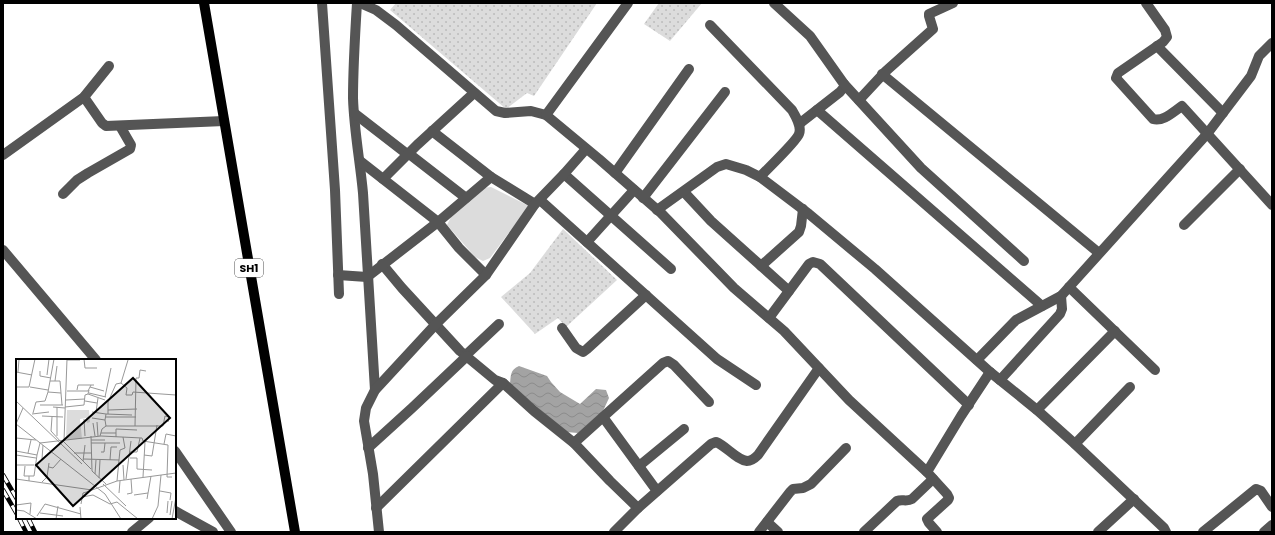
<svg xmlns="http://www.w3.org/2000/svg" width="1275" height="535" font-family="Poppins,sans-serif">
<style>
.grass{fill:url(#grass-dots)}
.park{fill:#dcdcdc}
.water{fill:url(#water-waves)}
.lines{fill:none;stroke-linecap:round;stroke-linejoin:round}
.minor{stroke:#555;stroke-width:10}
.major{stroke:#000;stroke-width:10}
.rail-casing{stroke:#000;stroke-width:4.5}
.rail{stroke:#fff;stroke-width:3;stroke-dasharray:9;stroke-linecap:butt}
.labels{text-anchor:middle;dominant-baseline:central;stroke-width:4;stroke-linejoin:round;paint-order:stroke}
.shield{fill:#fff;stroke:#4c4c4c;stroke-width:1}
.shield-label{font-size:11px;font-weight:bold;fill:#000}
.inset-road{fill:none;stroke:#999;stroke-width:1}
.view{fill:#000;fill-opacity:0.15;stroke:#000;stroke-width:2}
.inset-edge{fill:none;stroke:#000;stroke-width:2}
</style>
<defs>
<pattern id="grass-dots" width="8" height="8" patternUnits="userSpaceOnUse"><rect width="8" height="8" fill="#dcdcdc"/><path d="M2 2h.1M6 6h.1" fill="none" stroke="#bbb" stroke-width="1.8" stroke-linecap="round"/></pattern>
<pattern id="water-waves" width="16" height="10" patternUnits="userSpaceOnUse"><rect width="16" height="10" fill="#a3a3a3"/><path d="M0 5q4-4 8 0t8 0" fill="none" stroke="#8b8b8b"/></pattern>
</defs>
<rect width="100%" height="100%" fill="#fff"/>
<!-- grass -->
<g class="grass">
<path d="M396,3H597L534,96L527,93L506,109L390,10Z"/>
<path d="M659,3H702L670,41L644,24Z"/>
<path d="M563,229L617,280L566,327L558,318L535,334L501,297L530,273Z"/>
</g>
<!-- park -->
<path class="park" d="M491,187L529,206L490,258L483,261L475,257L447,225L452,215L482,188Z"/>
<!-- water -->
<path class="water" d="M519,366L547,376L551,382L560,392L580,404L596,389L606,390L609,398L603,411L578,433L566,432L510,384C511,375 510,370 519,366Z"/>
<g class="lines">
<!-- minor -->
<g class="minor">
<path d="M322,3L335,190L339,294"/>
<path d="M357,3C355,35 353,67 353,98C354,130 360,161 363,193L375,390"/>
<path d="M360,3L376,10L396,25L496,111L505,113L531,111L546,115L599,159L661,213L734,288L784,331L849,400L927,472L947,494L949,498L948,500L927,519L929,523L937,532"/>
<path d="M774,3L810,36L844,84V87L840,92L799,124"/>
<path d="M1146,3L1165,30L1167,37L1163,42L1118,73L1116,78L1153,119C1163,122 1173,112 1182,106L1272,205"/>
<path d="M710,25L792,110C796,117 802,126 799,134C796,142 767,169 760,177"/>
<path d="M1157,46L1223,113"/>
<path d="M882,74L1099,253"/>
<path d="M844,84L921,168L1024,261"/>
<path d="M84,97L102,123L106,126L224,121"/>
<path d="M859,100L886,71L933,29L929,16V14L953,3"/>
<path d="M817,110L1042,306"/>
<path d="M354,113L407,154"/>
<path d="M546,115L628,3"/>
<path d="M432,131L491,177L535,204"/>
<path d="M408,153L466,198"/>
<path d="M3,155L84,97L109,66"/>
<path d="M360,161L438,222L459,248L486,275"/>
<path d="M615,173L689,69"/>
<path d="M564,174L671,269"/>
<path d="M383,179L417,145L474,93"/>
<path d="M684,192L711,221L789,291"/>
<path d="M63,194L77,180L88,173L130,149L131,145L120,126"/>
<path d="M643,198L725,92"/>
<path d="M540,200L717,359L756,385"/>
<path d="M657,210L717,167L726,164L746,170L760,177L809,214L875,269L990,372L1037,410L1075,444L1164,528L1166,532"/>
<path d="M1184,225L1240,169"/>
<path d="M587,242L634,190"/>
<path d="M3,250L96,360"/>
<path d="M382,264L402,288L460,351L495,380L503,383L534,411L574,443L610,481L638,508L614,532"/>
<path d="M761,266L799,232L801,226L803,209"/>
<path d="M338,275L367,277L438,222L491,177"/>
<path d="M1069,287L1155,370"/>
<path d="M769,318L809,264L813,262L820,264L969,405"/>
<path d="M562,328L576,348L583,352L587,349L646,295"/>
<path d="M466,355L499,324"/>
<path d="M977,360L1016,320L1061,296L1207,134L1251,76L1259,56L1272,43"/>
<path d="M1000,380L1060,314L1062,309L1061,296"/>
<path d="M1037,410L1115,331"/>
<path d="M603,417L657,491"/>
<path d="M574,443L663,363L668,361L674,365L709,402"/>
<path d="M1075,444L1130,387"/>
<path d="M368,448L412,408L467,356"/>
<path d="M175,451L231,532"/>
<path d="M639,466L684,429"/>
<path d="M927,472L961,416L990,372"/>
<path d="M376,508L503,383"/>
<path d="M638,508L711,444L716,442C726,446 737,460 747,461C751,461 755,458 758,455L819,368"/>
<path d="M175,511L213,532"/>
<path d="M767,522L778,532"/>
<path d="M132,532L149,518"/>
<path d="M379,532L373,474L364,421L366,408L375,390L436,324L486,275L535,204L564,174L586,149"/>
<path d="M759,532L790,492L793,489L803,488L811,484L846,448"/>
<path d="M864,532L897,501C902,499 907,502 912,499L933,479"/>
<path d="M1098,532L1134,499"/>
<path d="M1203,532L1256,489L1261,491L1272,507"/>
<path d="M1264,532L1272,525"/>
</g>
<!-- major -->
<path class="major" d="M204,3L295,532"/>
<defs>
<g id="rail">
<path d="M3,475L17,499"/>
<path d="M3,490L17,514"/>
<path d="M19,518L26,532"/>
<path d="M28,518L35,532"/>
</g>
</defs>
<!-- rail casing -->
<use href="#rail" class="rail-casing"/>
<!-- rail -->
<use href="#rail" class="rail"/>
</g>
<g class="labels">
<!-- shield labels -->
<rect class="shield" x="235" y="259" width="28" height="18" rx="3"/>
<g class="shield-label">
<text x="249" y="268">SH1</text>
</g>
</g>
<!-- overview -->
<g transform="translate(16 359)">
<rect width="160" height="160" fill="#fff"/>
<path d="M73,51L74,63L71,64L70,59L64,60L66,80H50L51,51Z" fill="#dcdcdc"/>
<path class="inset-road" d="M38,0L32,33L45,34M68,0L69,9H81M51,1H64M24,12V17L35,19M0,13L16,16M2,13L3,0M31,16L33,0M34,22H44L46,46M39,22L41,7M105,24L111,29L110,36H116L117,33L160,36M0,28H13L19,0M14,28L32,31M74,28L88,32M61,31L62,26H78M51,32H72L75,26M73,34L90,38M72,35L89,41M89,38L95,9M50,41L69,40M0,42L66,105M69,42L81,44M24,46H47M37,48L49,49M41,48V77M49,48L68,46L69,36L72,35L73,31M92,51L121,50M76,53L90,55L89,61M80,53L82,39M17,54L20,43L29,42L32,33M16,55L33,53M90,55L116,56M92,55V43L100,25L105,24L112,1M26,57L47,58M36,58L35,72L45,83M90,58H120M76,59L89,61L90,67M68,60L69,77M81,63L82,77M77,64L79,77M0,65L7,49M0,65L89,135L105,160M119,67L120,19H123L124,11L130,12M85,74H100M75,77L76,112L90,125M84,77L86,70L90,67H147L149,57L153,58L152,63M100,78V70L121,71M0,79L20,81M75,81H89M47,82L75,110M48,82L51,0M24,84L85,77L126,79L127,82L152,86L151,118H156M75,84H104M148,85L150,75L160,77M0,92L21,96L18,117H13V122M85,93H88L89,84M114,93H121L124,79M12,94L15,81M58,94H76M0,96L20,99M21,96L24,84M128,96L136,97L141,66M114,99H121V110L136,111M26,100L27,86M67,100L103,101L101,122M94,101L95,88H101M103,101L104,91L109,89L107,78M67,102L69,86M0,106H18M107,106L108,121M9,107L8,117H13M33,108L37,109L45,100M79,115L80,101M127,118L129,83M83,119L84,101M0,120L76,131L101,122L160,114M110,120L115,82M26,123L31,118L33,104M87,125L110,147M144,132L155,134L154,141M103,134L104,122M111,135L116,134L115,120M118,136L132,134M66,138L77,136L94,145L101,143L122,160M131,140L135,117M65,145L67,134L74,132M0,146L15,144L14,155M64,148L65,160M0,151L8,152L21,160M24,154L47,157M151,154L152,142M154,156L156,142M21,157L29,145L65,155M40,160L42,147M136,160L142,147L145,116M156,160L160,138"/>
<path class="view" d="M117,19L154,59L57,147L20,106Z"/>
<rect width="160" height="160" class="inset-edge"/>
</g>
<!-- border -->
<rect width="1275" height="535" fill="none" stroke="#000000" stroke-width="8"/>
</svg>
